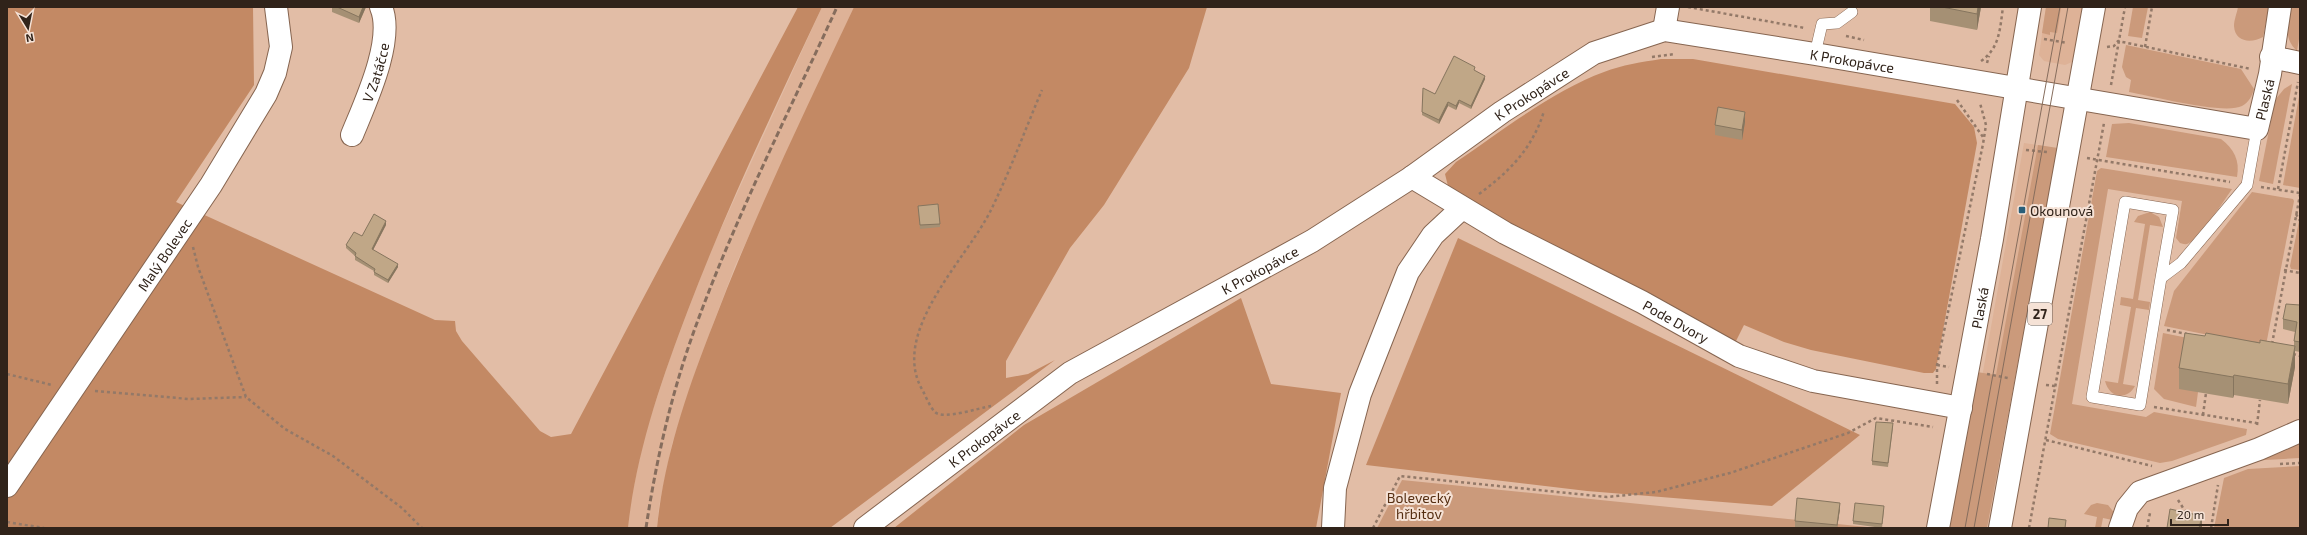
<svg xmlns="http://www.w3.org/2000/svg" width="2307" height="535" font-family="'Exo 2',sans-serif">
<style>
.built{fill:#deb297}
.green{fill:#cb9a7b}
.forest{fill:#c38964}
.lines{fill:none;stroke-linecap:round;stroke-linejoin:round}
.service-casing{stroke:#866550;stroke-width:12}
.minor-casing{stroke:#866550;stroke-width:24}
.primary-casing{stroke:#866550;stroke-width:24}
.path{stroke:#937968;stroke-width:2.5;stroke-dasharray:3 3;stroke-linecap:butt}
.service{stroke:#fff;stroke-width:11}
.minor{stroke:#fff;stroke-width:22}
.primary{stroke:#fff;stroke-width:22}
.tram{stroke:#866d5d;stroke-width:1}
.rail{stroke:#866d5d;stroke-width:3;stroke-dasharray:6 3;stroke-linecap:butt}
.wall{fill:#a59074}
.shaded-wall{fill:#86755e}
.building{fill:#c0a787;stroke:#86755e}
.poi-dot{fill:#285e79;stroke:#f5e2d6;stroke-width:1.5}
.labels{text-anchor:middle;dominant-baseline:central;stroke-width:4;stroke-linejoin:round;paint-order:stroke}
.shield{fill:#f5e2d6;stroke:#6b5c52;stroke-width:1}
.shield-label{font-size:13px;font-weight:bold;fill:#30231a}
.street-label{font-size:14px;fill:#30231a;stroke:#f5e2d6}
.poi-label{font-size:14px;fill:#30231a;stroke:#f5e2d6;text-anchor:start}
.park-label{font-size:14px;fill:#552e11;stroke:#f5e2d6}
</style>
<rect width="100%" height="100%" fill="#e2bda6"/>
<!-- built -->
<g class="built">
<path d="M822,7H854L735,266L698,364L672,444L659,506L657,528H628L631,501L644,437L671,355L709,255Z"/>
<path d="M2046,7H2083L2072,62L2065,65L2044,61L2039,55Z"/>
<path d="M2024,143L2049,147L1979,528H1955Z"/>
</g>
<!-- green -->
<g class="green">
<path d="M2046,7H2061L2057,33L2050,32V35L2042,33Z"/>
<path d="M2133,7H2148L2142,38L2128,36Z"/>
<path d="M2238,7H2269L2263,37C2252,43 2235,43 2234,26C2234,20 2237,13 2238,7Z"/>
<path d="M2290,7H2300V33L2297,51C2283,38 2288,24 2290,7Z"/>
<path d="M2126,45L2241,69L2254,89C2252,96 2249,102 2242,106C2224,115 2152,96 2129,92L2131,80L2126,77L2122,67Z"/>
<path d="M2292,84L2273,184L2259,181L2275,100L2284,89Z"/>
<path d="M2300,91V188L2283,185Z"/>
<path d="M2129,123L2221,139C2234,149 2240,160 2237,177L2106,157L2112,124Z"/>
<path d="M2038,145L2058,148L1987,528H1949L1977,372L1996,375Z"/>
<path d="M2101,168L2232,189C2223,202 2201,236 2189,243C2186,245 2183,244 2180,243L2176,238L2182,201L2108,189L2072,404L2146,417L2154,412L2247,429L2246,435L2172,461L2160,463L2058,439L2050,434L2097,171Z"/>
<path d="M2252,192L2293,199L2294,201L2266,345L2263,346L2164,326L2174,291Z"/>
<path d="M2150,212L2159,217L2163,227L2150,225L2138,300L2150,302L2149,310L2136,308L2123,384L2135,386C2127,401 2109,398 2105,381L2118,383L2131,307L2120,305L2121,297L2133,299L2145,224L2134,222L2138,216Z"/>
<path d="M2300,216V270L2291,269L2290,266Z"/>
<path d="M2163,333L2238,348L2198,392L2196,407L2164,399L2154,389Z"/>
<path d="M2300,442V458L2247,461Z"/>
<path d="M2300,466L2299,528H2214L2224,478L2248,469Z"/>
<path d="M1402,480L1877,528H1377Z"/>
<path d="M2097,503L2108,505L2116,515L2117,521L2103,518L2101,528H2095L2097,517L2084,514L2091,505Z"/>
</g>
<!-- forest -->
<g class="forest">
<path d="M7,7H253L254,85L176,202L435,320L455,321L456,331L462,341L540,431L551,437L571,434L798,7H822C775,107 727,207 688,310C661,381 636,453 628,528H7Z"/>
<path d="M854,7H1207L1189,68L1104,205L1070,248L1006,361V378L1028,374L1055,360L830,528H657C664,457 688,388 714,322C755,214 805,111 854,7Z"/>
<path d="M1661,59H1693L1955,104L1974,127L1977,143L1936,369L1933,373H1924L1811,350L1784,342L1744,325L1735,343L1467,203L1449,190L1445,174L1456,162C1500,132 1554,90 1604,72C1622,65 1642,62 1661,59Z"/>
<path d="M1458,238L1860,435L1772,506L1587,491L1366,465Z"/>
<path d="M1241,298L1271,384L1341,393L1316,528H894L1024,425Z"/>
</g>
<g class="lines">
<defs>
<g id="service">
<path d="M1815,54L1822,24L1837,23L1852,12"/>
<path d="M2161,278L2173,210L2125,202L2092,397L2140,405L2161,278L2181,263L2247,185L2257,129"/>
</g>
<g id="minor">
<path d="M1664,30L1668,7"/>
<path d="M2271,57L2300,63"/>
<path id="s1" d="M352,135C365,103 395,40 381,7"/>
<path id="s2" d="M1412,177L1505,233L1642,302L1739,356L1813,381L1961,408"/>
<path id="s3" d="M7,486L211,185L266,94L275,73L281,47L276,7"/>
<path id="s4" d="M865,528L1070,373L1312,241L1412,177L1502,112L1594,53L1664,30L1815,54L2257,129L2270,74L2280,7"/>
<path d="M1333,528L1335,488L1360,394L1408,272L1433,235L1462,208"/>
<path d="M2120,528L2127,508L2140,492L2259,449L2300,431"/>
</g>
<g id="primary">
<path id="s5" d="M1938,528L1992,239L2030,7"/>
<path d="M2000,528L2094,7"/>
</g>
</defs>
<!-- service casing -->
<use href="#service" class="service-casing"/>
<!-- minor casing -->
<use href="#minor" class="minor-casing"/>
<!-- primary casing -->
<use href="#primary" class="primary-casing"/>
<!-- path -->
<g class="path">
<path d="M1688,7L1805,28"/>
<path d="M1846,36L1864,40"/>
<path d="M2044,39L2067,43"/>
<path d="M2107,47L2114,46L2118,41L2251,69"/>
<path d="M2145,47L2152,7"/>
<path d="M1652,57L1675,54"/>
<path d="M1981,61C2000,48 2000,28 2003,7"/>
<path d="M1987,63L1989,56"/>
<path d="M2111,85L2125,7"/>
<path d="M1957,100L1983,137"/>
<path d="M2026,150L2047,152"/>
<path d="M2087,158L2230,182"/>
<path d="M2261,187L2300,193"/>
<path d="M2278,189L2298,82"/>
<path d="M1479,194C1509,172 1533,148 1544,111"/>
<path d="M2296,214L2300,221"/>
<path d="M193,247L198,267L246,397L285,429L333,456L402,508L422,528"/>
<path d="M2284,270L2300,273"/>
<path d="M2167,330L2187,334"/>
<path d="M2272,344L2300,195"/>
<path d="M2293,354L2300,356"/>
<path d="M1937,365L1949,367"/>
<path d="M7,374L52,385"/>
<path d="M1987,374L2008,378"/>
<path d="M1937,384V365L1983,144L1986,125L1980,103"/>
<path d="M2046,385L2055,386"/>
<path d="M95,391L189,399L246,397"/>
<path d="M991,406C979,408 943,420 935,412C930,407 926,397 923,391C888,333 967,259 991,210C1010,171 1025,130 1042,90"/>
<path d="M2154,407L2256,423"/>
<path d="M2203,415L2206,393"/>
<path d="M2257,425L2260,400"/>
<path d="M2046,440L2152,466"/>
<path d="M2280,464L2300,463"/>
<path d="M2178,500L2187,514"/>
<path d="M7,522L44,528"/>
<path d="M1373,528L1400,476L1607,497L1656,492L1730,473L1848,433L1876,418L1933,427"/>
<path d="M2029,528L2104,123"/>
<path d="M2147,528L2150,513"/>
<path d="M2211,528L2218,485"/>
</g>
<!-- service -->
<use href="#service" class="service"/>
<!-- minor -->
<use href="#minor" class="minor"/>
<!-- primary -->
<use href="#primary" class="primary"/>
<!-- tram -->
<g class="tram">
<path d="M1965,528L2060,7"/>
<path d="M1974,528L2068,7"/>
</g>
<!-- rail -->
<path class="rail" d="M646,528C656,461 671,395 694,331C734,220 788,114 837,7"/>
</g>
<!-- wall -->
<g class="wall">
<path d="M332,7H366L359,23L332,12Z"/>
<path d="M1930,7H1981L1977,30L1930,21Z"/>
<path d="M1475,71L1485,79L1471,109L1459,103L1456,110L1448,106L1439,124L1422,115L1423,88L1435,94Z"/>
<path d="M1745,122L1742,140L1715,135V125Z"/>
<path d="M918,206L940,224V227L920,229Z"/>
<path d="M386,225L373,250L398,267L388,283L374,275V271L355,260V256L346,248V245L362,236Z"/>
<path d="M2300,305V352L2295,351V367L2288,404L2234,395L2233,398L2179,389V368L2205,336L2294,346V341L2295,332L2283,329V319Z"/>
<path d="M1893,427L1888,467L1872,465V461Z"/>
<path d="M1840,509L1837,528H1809L1795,527V521Z"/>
<path d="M1884,510L1882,528L1853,524V521Z"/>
</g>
<!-- shaded-wall -->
<g class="shaded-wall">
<path d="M363,7H366L359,23V17Z"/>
<path d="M1978,7H1981L1977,30V14Z"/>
<path d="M1485,76V79L1471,109V106Z"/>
<path d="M1459,100V103L1456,110V106Z"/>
<path d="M1448,102V106L1439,124V120Z"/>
<path d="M1745,112V122L1742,140V130Z"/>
<path d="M386,221V225L372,252V249Z"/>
<path d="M398,264V267L388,283V280Z"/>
<path d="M2295,346V367L2288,404V384Z"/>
<path d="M2234,375V395L2233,398V377Z"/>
<path d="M1840,503V509L1837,528V525Z"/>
<path d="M2202,516V528H2199Z"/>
</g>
<!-- building -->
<g class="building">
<path d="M337,7H363L359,17Z"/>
<path d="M1942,7H1978L1977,14Z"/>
<path d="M1454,56L1475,67L1474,70L1485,76L1471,106L1459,100L1456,106L1448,102L1439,120L1422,112L1423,88L1435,94Z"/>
<path d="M1718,107L1745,112L1742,130L1715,125Z"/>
<path d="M938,204L940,224L920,225L918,206Z"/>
<path d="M374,214L386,221L372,249L398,264L388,280L374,272L375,269L355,256L356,253L346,245L354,232L362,236Z"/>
<path d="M2286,304L2300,305V342L2294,341L2297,322L2283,319Z"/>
<path d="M2185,333L2205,336L2206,333L2260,343V340L2295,346L2288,384L2234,375L2233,377L2179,368Z"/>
<path d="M1876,422L1893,423L1888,463L1872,461Z"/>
<path d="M1797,498L1840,503L1837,525L1795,521Z"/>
<path d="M1855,503L1884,506L1882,524L1853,521Z"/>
<path d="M2170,509L2202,516L2199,528H2167Z"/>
<path d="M2049,518L2066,520L2065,528H2048Z"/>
</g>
<!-- markers -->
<rect class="poi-dot" x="2018" y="206" width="8" height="8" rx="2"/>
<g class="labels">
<!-- shield labels -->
<rect class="shield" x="2028" y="303" width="24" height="22" rx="3"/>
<g class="shield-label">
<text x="2040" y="314">27</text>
</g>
<!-- street labels -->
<g class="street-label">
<text stroke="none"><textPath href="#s4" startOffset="1136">K Prokopávce</textPath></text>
<text stroke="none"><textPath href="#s1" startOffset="67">V Zatáčce</textPath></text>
<text stroke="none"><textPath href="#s4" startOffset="797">K Prokopávce</textPath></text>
<text stroke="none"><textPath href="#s4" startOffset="1577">Plaská</textPath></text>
<text stroke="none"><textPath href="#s3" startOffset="280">Malý Bolevec</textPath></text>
<text stroke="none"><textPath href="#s4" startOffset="473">K Prokopávce</textPath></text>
<text stroke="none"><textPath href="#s5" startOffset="224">Plaská</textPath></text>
<text stroke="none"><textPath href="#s2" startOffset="301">Pode Dvory</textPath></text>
<text stroke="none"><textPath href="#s4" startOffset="149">K Prokopávce</textPath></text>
</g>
<!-- poi labels -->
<g class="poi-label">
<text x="2030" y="210">Okounová</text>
</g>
<!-- park labels -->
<g class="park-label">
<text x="1419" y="497">Bolevecký<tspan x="1419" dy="16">hřbitov</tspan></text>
</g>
</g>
<!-- border -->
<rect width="2307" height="535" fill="none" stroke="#30231a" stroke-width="16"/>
<!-- north arrow -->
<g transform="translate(28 28) rotate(170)" stroke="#f5e2d6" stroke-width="3" paint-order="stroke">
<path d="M0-3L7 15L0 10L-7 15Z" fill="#30231a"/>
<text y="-6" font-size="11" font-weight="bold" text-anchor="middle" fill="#30231a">N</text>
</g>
<!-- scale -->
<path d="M2171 519v6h57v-6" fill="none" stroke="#30231a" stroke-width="2"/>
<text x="2177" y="519" font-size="12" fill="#30231a" stroke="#f5e2d6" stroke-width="3" paint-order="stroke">20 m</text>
</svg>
